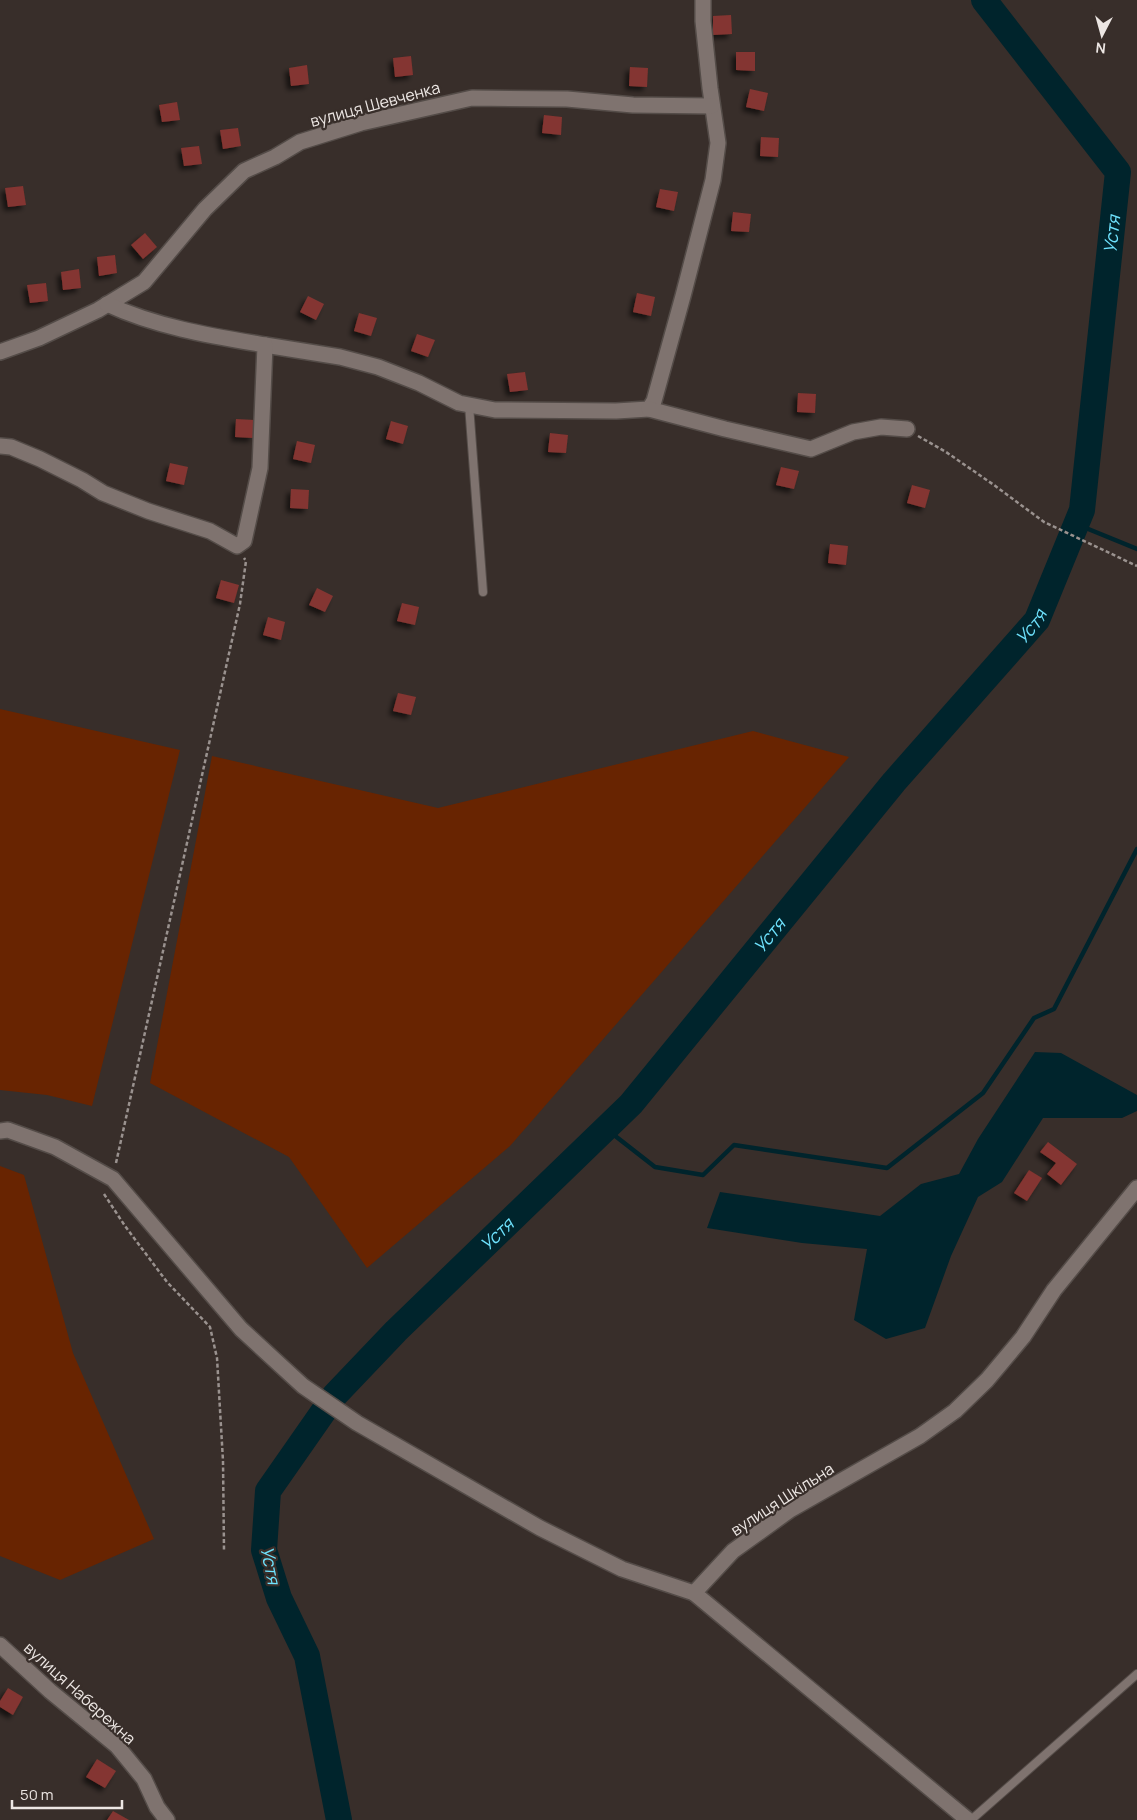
<svg xmlns="http://www.w3.org/2000/svg" width="1137" height="1820" font-family="Manrope,sans-serif">
<style>
.green{fill:#682401}
.water{fill:#00242c}
.lines{fill:none;stroke-linecap:round;stroke-linejoin:round}
.stream{stroke:#00242c;stroke-width:4.5}
.river{stroke:#00242c;stroke-width:26}
.building{fill:#843530;filter:url(#shadow)}
.lane-casing{stroke:#544c48;stroke-width:10}
.street-casing{stroke:#544c48;stroke-width:18}
.path{stroke:#9a928f;stroke-width:2.5;stroke-dasharray:4 2.5;stroke-linecap:butt}
.lane{stroke:#7f736f;stroke-width:8}
.street{stroke:#7f736f;stroke-width:15}
.labels{text-anchor:middle;dominant-baseline:central;stroke-width:4.5;stroke-linejoin:round;paint-order:stroke}
.street-label{font-size:16px;fill:#ece6e3;stroke:#382e2a}
.water-label{font-size:18px;font-style:italic;fill:#6ee3fe;stroke:#382e2a}
</style>
<defs>
<filter id="shadow"><feDropShadow dx="-4" dy="4" stdDeviation="2.5" flood-color="#0009"/></filter>
</defs>
<rect width="100%" height="100%" fill="#382e2a"/>
<!-- green -->
<g class="green">
<path d="M0,709L180,750L92,1106L47,1095L0,1090Z"/>
<path d="M753,731L849,757L510,1146L367,1268L289,1157L150,1083L212,756L438,808Z"/>
<path d="M0,1166L24,1175L73,1353L154,1539L60,1580L0,1556Z"/>
</g>
<!-- water -->
<path class="water" d="M1035,1052L1061,1053L1137,1095V1111L1122,1118H1043L1002,1182L978,1197L951,1256L925,1328L886,1339L854,1320L867,1249L802,1243L707,1228L720,1192L880,1216L921,1184L959,1174L978,1139Z"/>
<g class="lines">
<!-- stream -->
<g class="stream">
<path d="M1076,524L1137,549"/>
<path d="M605,1128L655,1167L703,1175L734,1145L887,1168L983,1093L1034,1018L1054,1009L1137,849"/>
</g>
<!-- river -->
<path class="river" id="s1" d="M339,1820L307,1656L279,1598L264,1550L268,1491L335,1395L396,1331L631,1104L894,782L1037,620L1082,510L1118,172L984,0"/>
</g>
<!-- building -->
<g class="building">
<path d="M731,15L732,34L713,35V16Z"/>
<path d="M736,52H755V71L736,70Z"/>
<path d="M411,56L413,75L395,77L393,58Z"/>
<path d="M307,65L309,84L291,86L289,68Z"/>
<path d="M630,67L648,68L647,87L629,86Z"/>
<path d="M750,89L768,93L764,111L746,107Z"/>
<path d="M177,102L180,120L162,122L159,105Z"/>
<path d="M544,115L562,117L561,135L542,133Z"/>
<path d="M238,128L241,146L223,149L220,130Z"/>
<path d="M761,137L779,138L778,157L760,156Z"/>
<path d="M199,146L202,164L184,166L181,148Z"/>
<path d="M23,186L26,205L8,207L5,188Z"/>
<path d="M660,189L678,192L674,211L656,207Z"/>
<path d="M733,212L751,214L749,232L731,231Z"/>
<path d="M145,233L157,247L143,259L131,245Z"/>
<path d="M115,255L117,273L99,276L97,257Z"/>
<path d="M79,269L81,288L63,290L61,272Z"/>
<path d="M46,283L48,301L30,303L27,285Z"/>
<path d="M637,293L655,297L651,316L633,312Z"/>
<path d="M308,296L324,304L316,320L300,312Z"/>
<path d="M359,313L377,318L371,336L354,331Z"/>
<path d="M417,334L435,340L428,357L411,351Z"/>
<path d="M525,372L528,390L510,392L507,374Z"/>
<path d="M798,393L816,394L815,413L797,412Z"/>
<path d="M236,419L255,420L253,438L235,437Z"/>
<path d="M391,421L408,426L403,444L386,439Z"/>
<path d="M550,433L568,435L566,453L548,452Z"/>
<path d="M297,441L315,445L311,463L293,459Z"/>
<path d="M170,463L188,467L184,485L166,481Z"/>
<path d="M781,467L799,471L794,489L776,485Z"/>
<path d="M912,485L930,490L925,508L907,503Z"/>
<path d="M291,489L309,490L308,509L290,508Z"/>
<path d="M830,544L848,546L846,565L828,563Z"/>
<path d="M221,580L239,585L234,603L216,598Z"/>
<path d="M317,588L333,596L325,612L309,605Z"/>
<path d="M402,603L419,607L415,625L397,621Z"/>
<path d="M268,617L285,622L281,640L263,635Z"/>
<path d="M398,693L416,697L411,715L393,711Z"/>
<path d="M1048,1142L1077,1164L1061,1185L1047,1174L1056,1163L1040,1152Z"/>
<path d="M1029,1170L1042,1178L1027,1201L1014,1193Z"/>
<path d="M8,1688L23,1697L13,1715L0,1707V1701Z"/>
<path d="M97,1759L116,1771L105,1788L86,1777Z"/>
<path d="M113,1811L129,1820H107Z"/>
</g>
<g class="lines">
<defs>
<g id="lane">
<path d="M469,405L483,592"/>
<path d="M971,1820L1137,1674"/>
</g>
<g id="street">
<path d="M265,345L340,357L378,367L419,383L459,403L495,410L616,411L649,409L654,401L683,296L713,180L718,143L710,88L703,21V0"/>
<path d="M0,352L39,338L98,310L144,282L205,209L244,171L275,157L300,142L361,123L472,98L567,99L633,105L712,106"/>
<path d="M649,409L725,429L811,449L853,432L881,427L907,429"/>
<path d="M0,446L11,447L40,459L82,480L103,493L148,511L210,531L237,546L244,541L260,468L265,345C212,336 156,327 107,304"/>
<path d="M0,1131L8,1130L55,1147L113,1179L241,1329L303,1386L357,1423L540,1528L622,1569L694,1593"/>
<path d="M0,1645L50,1691L117,1746L144,1779L157,1807L167,1820"/>
<path d="M968,1820L694,1593L733,1551L790,1510L920,1436L955,1411L987,1380L1023,1337L1054,1290L1137,1188"/>
</g>
</defs>
<!-- lane casing -->
<use href="#lane" class="lane-casing"/>
<!-- street casing -->
<use href="#street" class="street-casing"/>
<!-- path -->
<g class="path">
<path d="M918,436L946,452L994,485L1044,522L1137,566"/>
<path d="M116,1163L240,604L246,561L244,558"/>
<path d="M104,1194L125,1226L167,1282L210,1327L217,1358L223,1461L224,1550"/>
</g>
<!-- lane -->
<use href="#lane" class="lane"/>
<!-- street -->
<use href="#street" class="street"/>
</g>
<g class="labels">
<!-- street labels -->
<g class="street-label">
<text transform="translate(375 104) rotate(-15)">вулиця Шевченка</text>
<text transform="translate(782 1499) rotate(-33)">вулиця Шкільна</text>
<text transform="translate(80 1693) rotate(42)">вулиця Набережна</text>
</g>
<!-- water labels -->
<g class="water-label">
<text stroke="none"><textPath href="#s1" startOffset="1901">Устя</textPath></text>
<text stroke="none"><textPath href="#s1" startOffset="1496">Устя</textPath></text>
<text stroke="none"><textPath href="#s1" startOffset="1091">Устя</textPath></text>
<text stroke="none"><textPath href="#s1" startOffset="686">Устя</textPath></text>
<text transform="translate(271 1565) rotate(78)">Устя</text>
</g>
</g>
<!-- north arrow -->
<g transform="translate(1102 35) rotate(186)" stroke="#382e2a" stroke-width="4" paint-order="stroke">
<path d="M0-4L9 19L0 12L-9 19Z" fill="#ece6e3"/>
<text y="-8" font-size="14" font-weight="bold" text-anchor="middle" fill="#ece6e3">N</text>
</g>
<!-- scale -->
<path d="M12 1800v8h110v-8" fill="none" stroke="#ece6e3" stroke-width="2.5"/>
<text x="20" y="1800" font-size="15" fill="#ece6e3" stroke="#382e2a" stroke-width="4" paint-order="stroke">50 m</text>
</svg>
